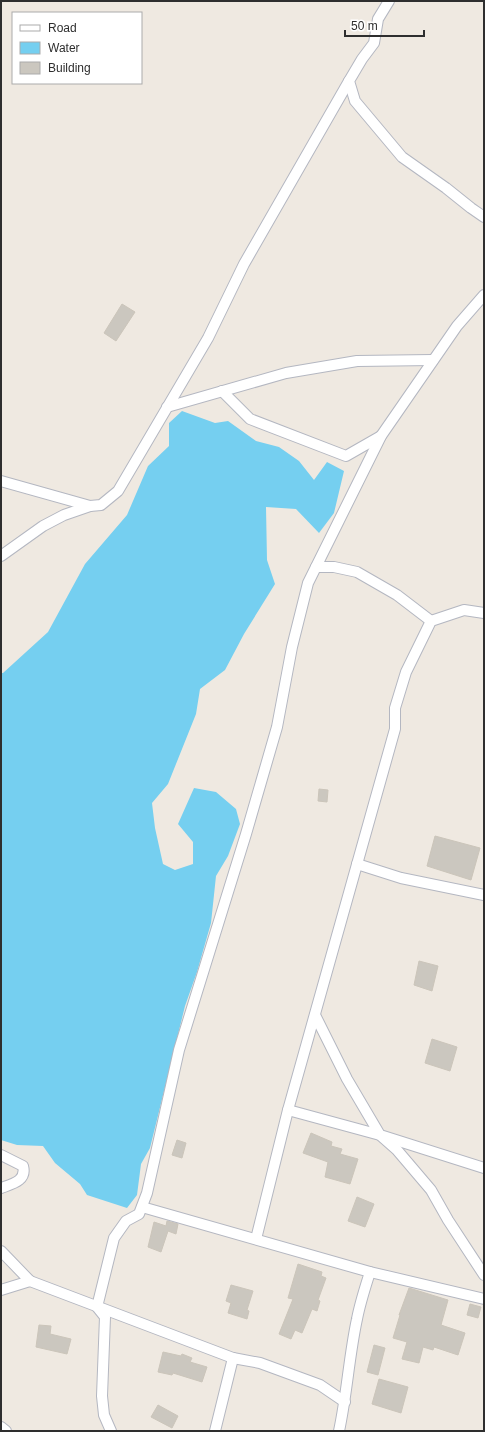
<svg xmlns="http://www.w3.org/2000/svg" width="485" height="1432" font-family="Helvetica,sans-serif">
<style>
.water{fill:#75cff0}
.building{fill:#cbc7bf;stroke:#cbc5ba}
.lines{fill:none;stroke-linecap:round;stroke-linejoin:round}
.minor-casing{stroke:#b4b7c1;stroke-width:12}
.minor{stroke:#fff;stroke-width:10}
</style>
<rect width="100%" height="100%" fill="#efe9e1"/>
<!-- water -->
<path class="water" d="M182,411L215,423L228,421L256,441L279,447L299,461L314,480L327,462L344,471L334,513L319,533L296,509L266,507L267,560L275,584L244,634L225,670L200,689L196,714L168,784L152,803L155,828L163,864L175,870L193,864V842L178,824L194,788L216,792L236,809L240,824L228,856L216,876L211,923L197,972L185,1006L150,1148L141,1164L137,1195L127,1208L87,1195L80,1184L55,1163L43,1146L17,1145L1,1140V673H3L48,632L85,564L127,515L148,466L169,446V423Z"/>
<!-- building -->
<g class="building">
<path d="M122,304L135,312L116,341L104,333Z"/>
<path d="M319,789L328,790L327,802L318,801Z"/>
<path d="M435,836L480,848L471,880L427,866Z"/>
<path d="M419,961L438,966L432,991L414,985Z"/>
<path d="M432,1039L457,1047L450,1071L425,1063Z"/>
<path d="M311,1133L332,1142L331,1146L342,1149L340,1154L358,1159L350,1184L325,1177L328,1162L303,1153Z"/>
<path d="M177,1140L186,1143L182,1158L172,1155Z"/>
<path d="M357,1197L374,1204L365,1227L348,1221Z"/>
<path d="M167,1221L178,1224L176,1234L168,1231L161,1252L148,1247L154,1222L166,1226Z"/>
<path d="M298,1264L322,1272L321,1276L326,1278L318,1300L320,1301L317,1311L312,1309L302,1333L295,1330L291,1339L279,1334L293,1299L288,1298Z"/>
<path d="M231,1285L253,1291L247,1310L249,1311L247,1319L228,1313L231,1303L226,1301Z"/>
<path d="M409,1288L448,1300L441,1325L465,1333L458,1355L434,1347L433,1350L423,1347L419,1363L402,1359L407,1342L393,1338L400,1315H399Z"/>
<path d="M470,1304L481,1307L478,1318L467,1315Z"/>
<path d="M39,1325L51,1326L50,1334L71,1339L67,1354L36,1347Z"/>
<path d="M374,1345L385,1348L378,1375L367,1372Z"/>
<path d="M163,1352L181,1356L182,1354L192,1358L190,1362L207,1367L202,1382L173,1373L172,1375L158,1372Z"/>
<path d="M379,1379L408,1387L401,1413L372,1404Z"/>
<path d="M158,1405L178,1416L172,1428L151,1417Z"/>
</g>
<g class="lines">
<defs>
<g id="minor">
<path d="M389,1L378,19L374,43L362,59L349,81L355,101L402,157L446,188L471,208L484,217"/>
<path d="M222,391L250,419L346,456L381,436"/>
<path d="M167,407L286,373L357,361L433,360"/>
<path d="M1,481L90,506L101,505L118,491L208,338L244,264L349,81"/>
<path d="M1,556L43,526L64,515L90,506"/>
<path d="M316,567H334L357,572L397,595L431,621"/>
<path d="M357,864L401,878L484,895"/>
<path d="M315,1015L347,1079L380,1135L484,1168"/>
<path d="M288,1110L380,1135L397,1150L431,1190L448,1220L484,1275"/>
<path d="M1,1155L23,1166C27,1181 12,1184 1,1188"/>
<path d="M142,1207L370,1272C365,1288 360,1303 357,1319C349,1356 347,1394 339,1431"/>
<path d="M256,1239L288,1110L395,729V708L406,672L431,621L464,610L484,613"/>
<path d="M1,1251L30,1281"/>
<path d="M370,1272L484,1299"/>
<path d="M1,1290L30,1281L233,1358L215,1431"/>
<path d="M233,1358L260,1363L320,1385L345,1402"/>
<path d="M1,1427L6,1431"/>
<path d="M111,1431L104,1415L102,1396L105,1317L97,1307L114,1238L126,1221L139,1214L147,1193L179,1050L246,834L277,727L292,647L308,583L381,436L457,326L484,295"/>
</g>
</defs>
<!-- minor casing -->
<use href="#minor" class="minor-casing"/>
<!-- minor -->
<use href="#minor" class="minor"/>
</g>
<!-- border -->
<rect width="485" height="1432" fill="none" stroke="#2e2e2e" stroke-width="4"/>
<!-- legend -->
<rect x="12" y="12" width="130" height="72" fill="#ffffff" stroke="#ababab"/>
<rect x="20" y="25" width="20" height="6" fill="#ffffff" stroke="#ababab"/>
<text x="48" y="32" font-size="12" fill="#2e2e2e">Road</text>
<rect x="20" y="42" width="20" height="12" fill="#75cff0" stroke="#ababab"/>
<text x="48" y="52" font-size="12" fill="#2e2e2e">Water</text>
<rect x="20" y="62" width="20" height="12" fill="#cbc7bf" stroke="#ababab"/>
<text x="48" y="72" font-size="12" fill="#2e2e2e">Building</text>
<!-- scale -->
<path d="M345 30v6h79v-6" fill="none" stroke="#2e2e2e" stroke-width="2"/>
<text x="351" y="30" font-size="12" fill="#2e2e2e" stroke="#ffffff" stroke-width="3" paint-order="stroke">50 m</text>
</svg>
